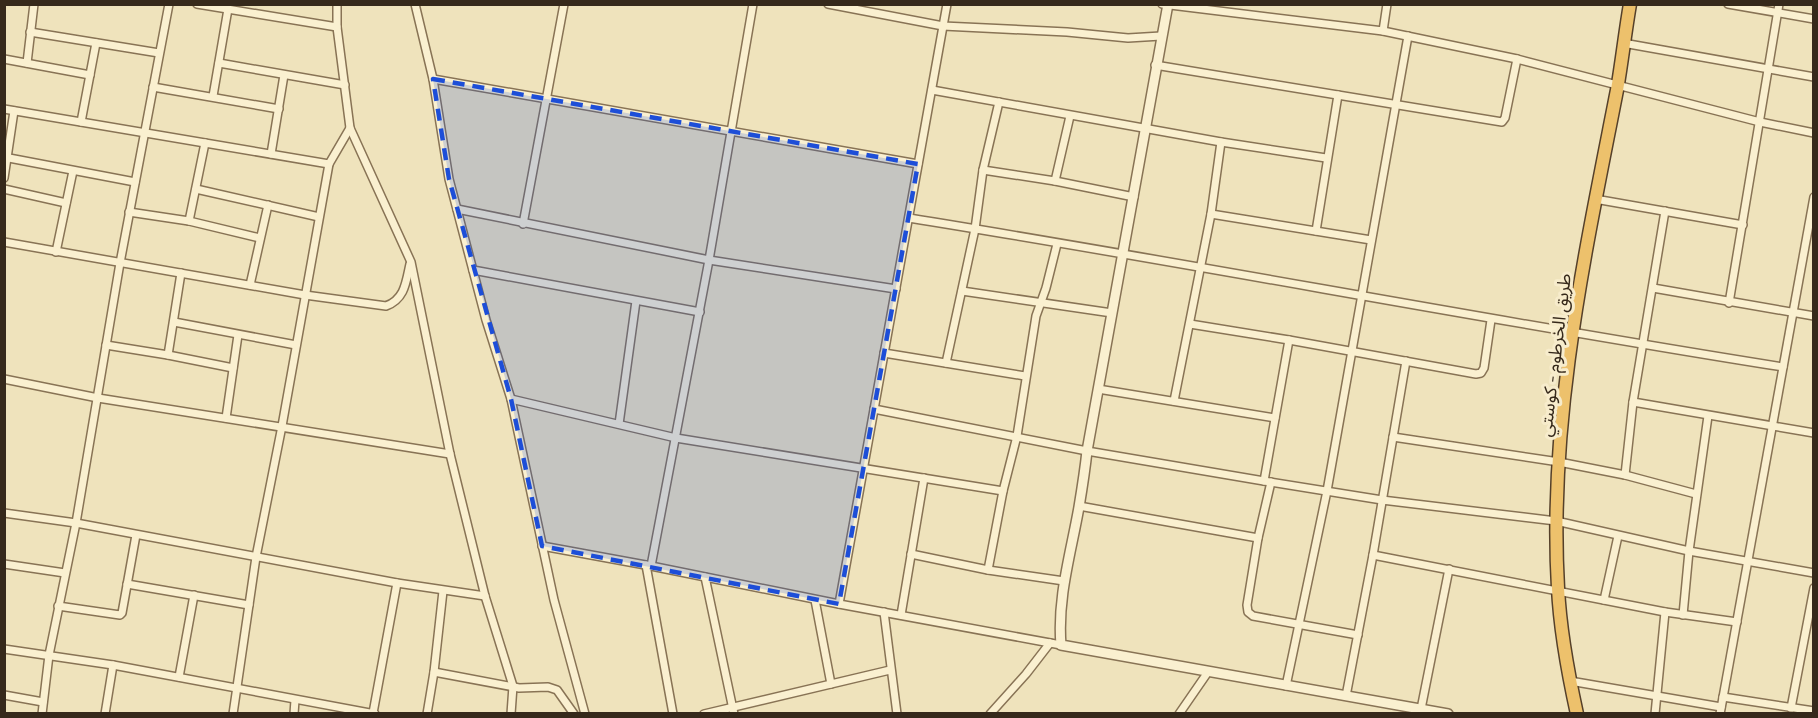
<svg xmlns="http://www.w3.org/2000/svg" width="1818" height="718" font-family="'PT Serif','Noto Sans Arabic',serif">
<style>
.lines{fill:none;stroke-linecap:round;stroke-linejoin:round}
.minor-casing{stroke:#887355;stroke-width:10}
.tertiary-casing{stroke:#887355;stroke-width:12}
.trunk-casing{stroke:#55402a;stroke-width:15}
.minor{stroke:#faf0d0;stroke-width:7}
.tertiary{stroke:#faf0d0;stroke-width:9}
.trunk{stroke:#edc16c;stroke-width:12}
.marked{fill:#1d4ed8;fill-opacity:0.2;stroke:#1d4ed8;stroke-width:4.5;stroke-dasharray:12 8;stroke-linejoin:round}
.labels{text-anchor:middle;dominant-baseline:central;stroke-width:6;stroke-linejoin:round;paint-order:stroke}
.street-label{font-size:18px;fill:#36291b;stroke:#f7eccc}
</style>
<rect width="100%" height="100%" fill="#efe3bc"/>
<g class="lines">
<defs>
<g id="minor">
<path d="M197,4L337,27"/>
<path d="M415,4L433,79L449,179L486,320L511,399L554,600L585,714"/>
<path d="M828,4L943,26L1067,32L1128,38L1161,36"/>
<path d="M1162,4L1383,31L1517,59L1760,122L1814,133"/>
<path d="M1728,4L1814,19"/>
<path d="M1383,31L1387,4"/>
<path d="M30,32L159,53"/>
<path d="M1623,43L1814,77"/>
<path d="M4,59L90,75"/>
<path d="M27,63L34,4"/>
<path d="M219,63L345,85"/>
<path d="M1155,65L1502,122L1505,118L1517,59"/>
<path d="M433,79L918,164"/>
<path d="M153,87L279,109"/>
<path d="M932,90L1221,142L1326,158"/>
<path d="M213,96L228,9"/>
<path d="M4,109L329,164L350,128L337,27V4"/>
<path d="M81,122L96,43"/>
<path d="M350,128L411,262L450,454L485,596L513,686L511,714"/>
<path d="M271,154L284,75"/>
<path d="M9,158L135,182"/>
<path d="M983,170L1055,181L1134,197"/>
<path d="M4,178L14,111"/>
<path d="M1055,181L1070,116"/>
<path d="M4,189L66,203"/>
<path d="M196,189L319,217"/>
<path d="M1595,199L1743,225"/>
<path d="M457,209L709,260L896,289"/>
<path d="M129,212L189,221L260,238"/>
<path d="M1211,214L1371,240"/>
<path d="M909,218C1201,265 1491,321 1783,367"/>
<path d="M189,221L205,143"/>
<path d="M523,224L564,4"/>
<path d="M1316,231L1338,95"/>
<path d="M4,242L305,295L386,306C405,299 406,282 410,264"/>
<path d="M56,252L73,171"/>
<path d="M473,270L700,312"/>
<path d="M250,285L268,205"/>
<path d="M1653,288L1814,316"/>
<path d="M962,291L1112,313"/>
<path d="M1729,303L1779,4"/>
<path d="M174,322L296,345"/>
<path d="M1190,324L1289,340L1476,374L1481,373L1484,368L1491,320"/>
<path d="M106,345L168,355L233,368"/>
<path d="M884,353L1025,376"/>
<path d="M168,355L181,273"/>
<path d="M946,363L975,229L983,170L999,102"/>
<path d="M4,379L98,398L450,454"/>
<path d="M1098,389L1275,418"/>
<path d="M511,399L676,438L1003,491"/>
<path d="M1174,401L1211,214L1221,142"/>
<path d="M1633,402L1814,433"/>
<path d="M874,409L1087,451L1264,481L1382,500L1556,521L1689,551L1814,573"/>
<path d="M226,418L238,335"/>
<path d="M619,424L636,301"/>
<path d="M1393,437L1559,462L1625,475L1696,494"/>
<path d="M1625,475L1633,402L1665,211"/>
<path d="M1264,481L1289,340"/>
<path d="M1271,482L1258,538L1247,605L1248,612L1253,616L1358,635"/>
<path d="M1079,506L1258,538"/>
<path d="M4,513L76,523L397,583L485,596"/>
<path d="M542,546L651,566L839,604L1061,645"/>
<path d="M911,554L988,570L1064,581"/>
<path d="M1373,555L1665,612L1737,622"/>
<path d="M4,564L65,573"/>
<path d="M646,565L673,714"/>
<path d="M651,566L709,260L753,4"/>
<path d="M988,570L1003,491L1017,436L1036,316L1046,288L1057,244"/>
<path d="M705,577L734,714"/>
<path d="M127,584L249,605"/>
<path d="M815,600L831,684"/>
<path d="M1604,600L1618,536"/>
<path d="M839,604L947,4"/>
<path d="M58,606L120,615L122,613L136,535"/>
<path d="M884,612L897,714"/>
<path d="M901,615L924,478"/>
<path d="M1683,615L1689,551L1708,416"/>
<path d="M4,649L113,665L375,714"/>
<path d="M434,672L519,688L548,687L557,690L574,714"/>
<path d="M179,677L194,595"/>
<path d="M1570,681L1721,707"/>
<path d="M1286,686L1327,491L1408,36"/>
<path d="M4,695L43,702"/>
<path d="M1346,696L1373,555L1406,361"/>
<path d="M1723,697L1814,711"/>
<path d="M1791,708L1814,588"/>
<path d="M1421,709L1449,569"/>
<path d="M373,713L397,583"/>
<path d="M42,714L49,655L76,523L120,263L169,4"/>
<path d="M105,714L113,665"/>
<path d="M233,714L256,557L282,426L329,164"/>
<path d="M294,714L295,700"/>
<path d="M427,714L434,672L443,591"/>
<path d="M704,714L890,670"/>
<path d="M990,714L1026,674L1050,643"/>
<path d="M1179,714L1208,672"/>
<path d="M1655,714L1665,612"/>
<path d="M1720,714L1814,197"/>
</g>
<path id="tertiary" d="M1168,4L1087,451C1085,470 1082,489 1079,507C1071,553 1057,598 1061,645L1448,714"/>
<path id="trunk" d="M1577,714C1568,673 1560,630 1558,588C1548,420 1585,254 1617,90C1622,61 1625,33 1630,4"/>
</defs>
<!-- minor casing -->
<use href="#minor" class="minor-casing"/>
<!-- tertiary casing -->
<use href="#tertiary" class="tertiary-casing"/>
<!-- trunk casing -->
<use href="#trunk" class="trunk-casing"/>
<!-- minor -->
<use href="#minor" class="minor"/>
<!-- tertiary -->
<use href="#tertiary" class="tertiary"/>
<!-- trunk -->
<use href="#trunk" class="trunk"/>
</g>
<!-- marked area -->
<path class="marked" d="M433,79L918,164L839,604L542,546L511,399L449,179Z"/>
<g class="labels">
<!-- street labels -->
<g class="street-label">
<text transform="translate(1554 355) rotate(-83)">طريق الخرطوم - كوستي</text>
</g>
</g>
<!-- border -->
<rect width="1818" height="718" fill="none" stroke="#36291b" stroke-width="12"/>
</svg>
